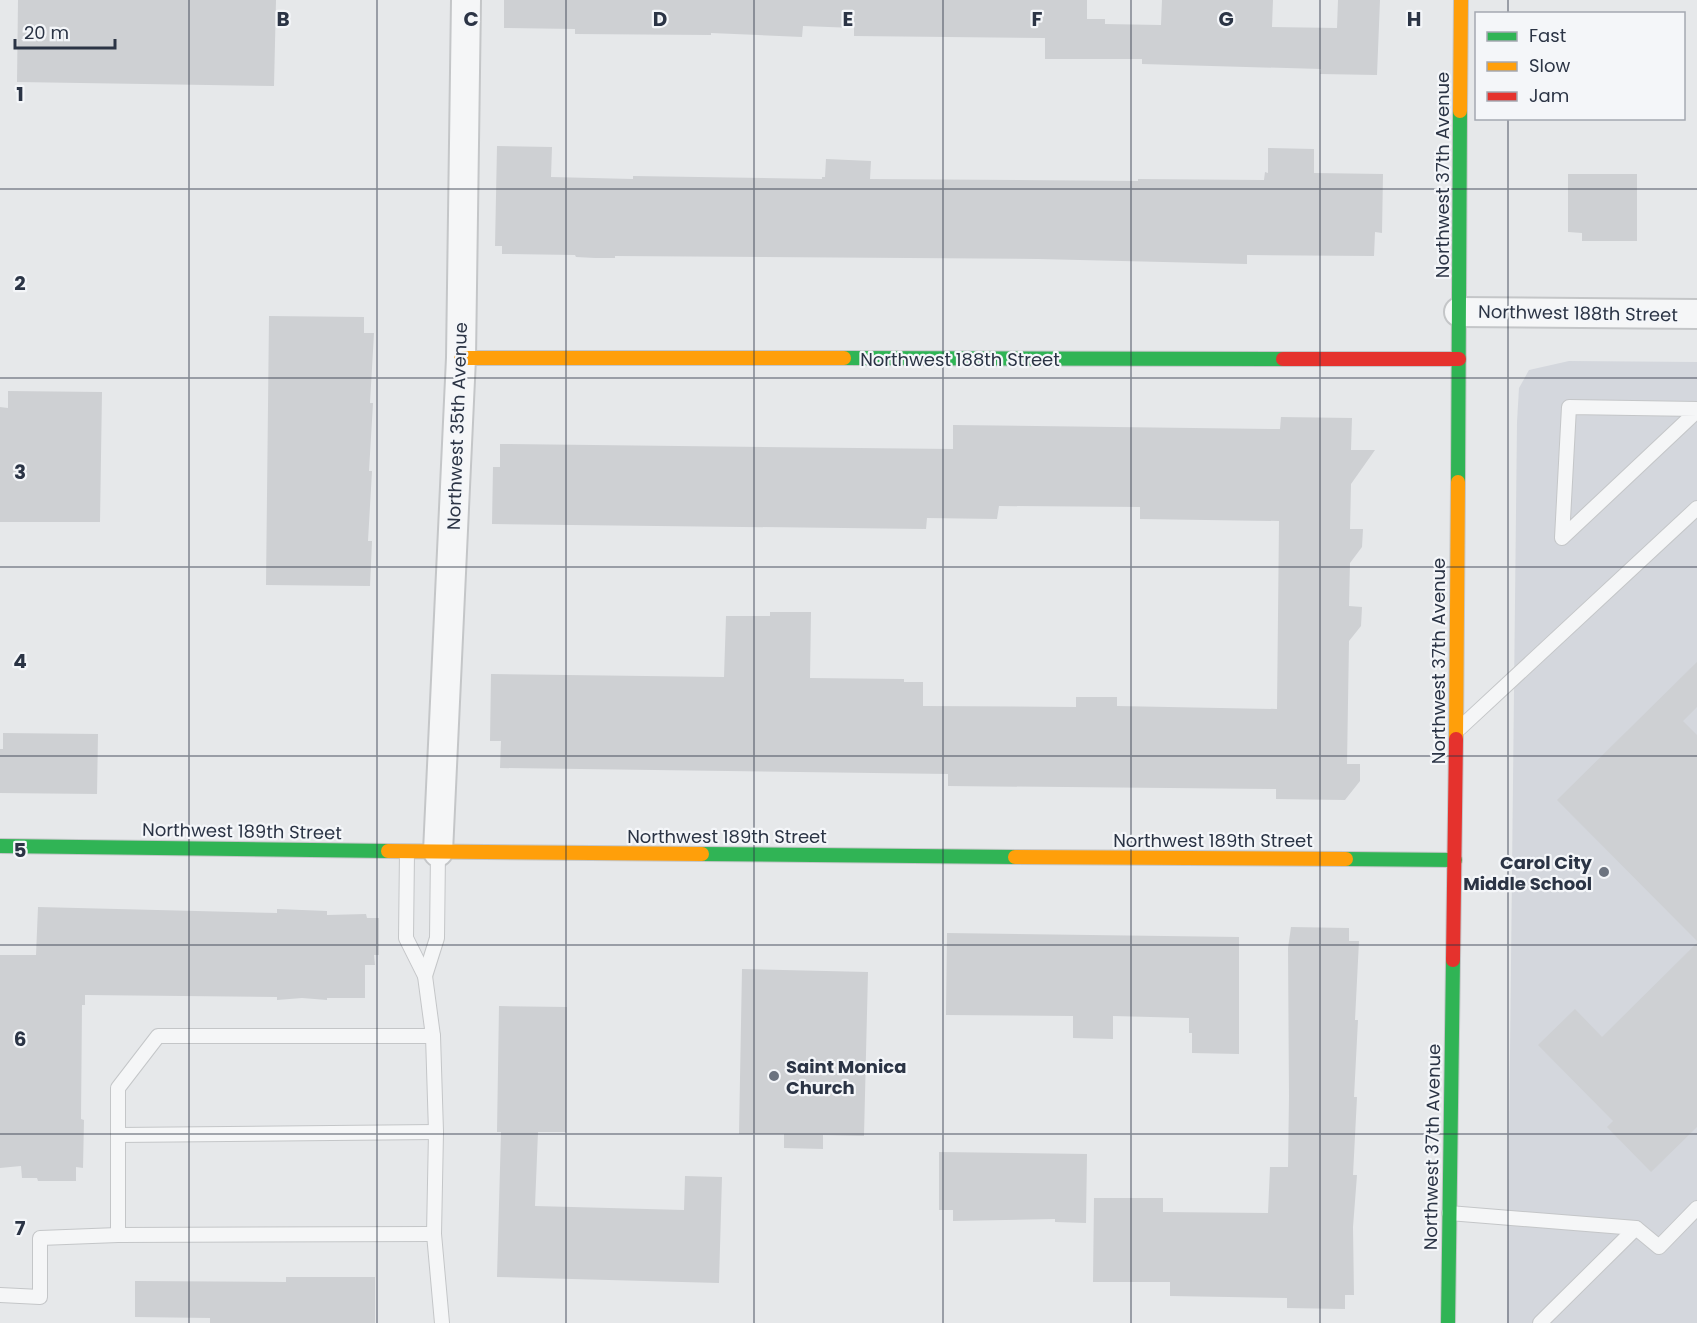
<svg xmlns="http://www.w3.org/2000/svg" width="1697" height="1323" font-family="Poppins,sans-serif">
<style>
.built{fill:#d4d7dd}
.building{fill:#ced0d3}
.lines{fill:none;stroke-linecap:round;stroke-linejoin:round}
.lane-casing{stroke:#c4c6c8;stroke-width:16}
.street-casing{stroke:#c4c6c8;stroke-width:32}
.fast-casing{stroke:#c4c6c8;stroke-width:16}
.slow-casing{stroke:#c4c6c8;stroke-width:16}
.jam-casing{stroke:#c4c6c8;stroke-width:16}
.lane{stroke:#f5f6f7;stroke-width:14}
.street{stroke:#f5f6f7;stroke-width:28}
.fast{stroke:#30b455;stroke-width:14}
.slow{stroke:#ff9f0a;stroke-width:14}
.jam{stroke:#e5322d;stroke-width:14}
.grid{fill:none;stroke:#2b3445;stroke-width:1.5;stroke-opacity:0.55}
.poi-dot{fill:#6c737f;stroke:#f4f6f9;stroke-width:2}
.labels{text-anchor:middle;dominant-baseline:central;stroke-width:4.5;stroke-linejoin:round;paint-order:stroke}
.street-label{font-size:18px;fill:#2b3445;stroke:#f4f6f9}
.poi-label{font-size:18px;font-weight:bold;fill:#2b3445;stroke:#f4f6f9;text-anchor:end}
.grid-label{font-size:20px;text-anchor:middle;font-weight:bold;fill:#2b3445;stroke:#f4f6f9;stroke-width:4.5;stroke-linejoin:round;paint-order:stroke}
</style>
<rect width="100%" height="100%" fill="#e6e8ea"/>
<!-- built -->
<path class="built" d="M1569,361L1697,362V1323H1507L1517,422L1519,388L1529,370Z"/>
<!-- building -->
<g class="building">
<path d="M18,0H276L274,86L17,82Z"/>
<path d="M504,0H1087V19H1105V24L1161,25L1162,0H1273L1272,27L1337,28L1338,0H1380L1377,75L1320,74L1321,69L1142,64V59H1045V38L854,36V28L803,26L802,37L711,33V35L575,34V29L504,28Z"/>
<path d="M497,146L552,147L551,177L633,179V176L822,179V177H825L826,159L871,161L870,179L1138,181V179L1264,180L1265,172L1268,173V148L1314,149V173L1383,174L1382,233L1375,232L1374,256L1247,255V264L1038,259L615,256V258H595L576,257L575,255L502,254V246H495Z"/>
<path d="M1568,174H1637V241H1582V233L1568,232Z"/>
<path d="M269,316L364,317V333H374L370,403H373L369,471H372L368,541H372L370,586L266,585Z"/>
<path d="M8,391L102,392L100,522H0V407L8,408Z"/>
<path d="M1281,417L1352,418L1351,450H1375L1351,484L1350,529H1363L1362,547L1350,563L1349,606L1362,607L1361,626L1349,641L1347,764H1360V781L1345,800L1276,799V789L948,786V774L500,768L501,741H490L491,674L724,677L726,616H770V612H811L810,678L904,679V682H923V706L1076,707V697H1117V706L1277,709L1279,521L1140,519V507L999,506L997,519L927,518L926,529L492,524L493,467H500V444L953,449V425L1280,429Z"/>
<path d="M1697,662V707L1683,721L1697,735V941L1557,800Z"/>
<path d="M3,733L98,734L97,794L0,793V749H3Z"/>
<path d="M38,907L277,913V909L327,911V915L366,914L367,918H379V955H374L375,965H365V998H327V1000L302,998L277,1000V997L85,995V1005H82L81,1119L84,1120L83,1168L76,1167V1181H38L37,1178H22L21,1166L0,1168V955H36Z"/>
<path d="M1291,927L1349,928V941H1359L1355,1020H1358L1354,1097H1357L1353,1175H1357L1353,1227L1354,1295H1345V1309L1287,1308V1298L1170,1296V1282H1093L1094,1198H1163V1212L1268,1213L1270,1167H1288L1289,1096L1288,948Z"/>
<path d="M947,933L1239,937V1054L1192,1053V1033H1189V1018L1113,1016V1039L1073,1038V1016L946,1015Z"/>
<path d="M1697,943V1127L1651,1172L1607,1127L1613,1121L1538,1045L1575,1009L1602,1037Z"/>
<path d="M742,969L868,972L864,1136L823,1135V1149L784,1148V1134H739Z"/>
<path d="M499,1006L567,1007L566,1132H538L535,1206L684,1210L685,1176L722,1177L719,1283L497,1277L501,1132H497Z"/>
<path d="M939,1152L1087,1154L1086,1223L1055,1222V1219L953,1221V1210H939Z"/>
<path d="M286,1277H375V1323H210V1318L135,1317V1281L286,1282Z"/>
</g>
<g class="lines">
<defs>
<g id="lane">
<path d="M1697,409L1569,407L1562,538L1697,411"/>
<path d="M1460,728L1697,508"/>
<path d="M407,852L406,938L425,976L433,1036L436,1132L434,1234L442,1323"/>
<path d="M425,976L437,938L438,852"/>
<path d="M118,1135L436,1132"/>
<path d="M1449,1213L1636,1228L1659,1247L1697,1208"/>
<path d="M118,1235V1088L158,1036H433"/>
<path d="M0,1295L40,1297V1238L118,1235L434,1234"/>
<path d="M1540,1323L1636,1228"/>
</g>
<g id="street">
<path d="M1459,312L1697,314"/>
<path d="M438,852L461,358L466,0"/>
</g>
<g id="fast">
<path d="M844,358L1283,359"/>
<path d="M1458,482L1460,111"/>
<path d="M0,846L388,851"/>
<path d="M702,854L1015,857"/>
<path d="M1346,859L1455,860"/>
<path d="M1448,1323L1453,960"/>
</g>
<g id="slow">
<path d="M1460,111L1461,0"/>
<path d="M461,358H844"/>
<path d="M1456,739L1458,482"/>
<path d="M388,851L702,854"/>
<path d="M1015,857L1346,859"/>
</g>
<g id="jam">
<path d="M1283,359H1459"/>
<path d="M1453,960L1456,739"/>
</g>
</defs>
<!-- lane casing -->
<use href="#lane" class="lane-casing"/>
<!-- street casing -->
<use href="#street" class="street-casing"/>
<!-- fast casing -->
<use href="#fast" class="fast-casing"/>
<!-- slow casing -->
<use href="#slow" class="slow-casing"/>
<!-- jam casing -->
<use href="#jam" class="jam-casing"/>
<!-- lane -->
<use href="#lane" class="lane"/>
<!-- street -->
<use href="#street" class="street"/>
<!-- fast -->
<use href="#fast" class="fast"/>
<!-- slow -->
<use href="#slow" class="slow"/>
<!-- jam -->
<use href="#jam" class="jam"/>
</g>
<!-- grid -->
<path class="grid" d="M189,0V1323M377,0V1323M566,0V1323M754,0V1323M943,0V1323M1131,0V1323M1320,0V1323M1508,0V14M1508,118V1323M0,189H1697M0,378H1697M0,567H1697M0,756H1697M0,945H1697M0,1134H1697"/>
<!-- markers -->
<g class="poi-dot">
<circle cx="1604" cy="872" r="6"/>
<circle cx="774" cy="1076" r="6"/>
</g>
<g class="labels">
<!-- street labels -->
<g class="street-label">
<text transform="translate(1442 175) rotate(-90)">Northwest 37th Avenue</text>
<text transform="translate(1578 313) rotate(1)">Northwest 188th Street</text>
<text x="960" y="359">Northwest 188th Street</text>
<text transform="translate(457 426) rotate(-88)">Northwest 35th Avenue</text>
<text transform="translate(1438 661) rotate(-90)">Northwest 37th Avenue</text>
<text transform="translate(242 831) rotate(1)">Northwest 189th Street</text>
<text x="727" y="836">Northwest 189th Street</text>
<text x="1213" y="840">Northwest 189th Street</text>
<text transform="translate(1432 1147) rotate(-89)">Northwest 37th Avenue</text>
</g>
<!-- poi labels -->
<g class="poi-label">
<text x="1592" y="862">Carol City<tspan x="1592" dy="21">Middle School</tspan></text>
<text x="786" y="1066" text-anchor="start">Saint Monica<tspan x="786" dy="21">Church</tspan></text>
</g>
</g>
<g class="grid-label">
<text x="283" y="26">B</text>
<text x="471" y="26">C</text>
<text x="660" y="26">D</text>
<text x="848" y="26">E</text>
<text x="1037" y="26">F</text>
<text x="1226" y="26">G</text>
<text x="1414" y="26">H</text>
<text x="20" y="101">1</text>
<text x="20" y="290">2</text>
<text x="20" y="479">3</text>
<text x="20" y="668">4</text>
<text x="20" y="857">5</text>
<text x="20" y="1046">6</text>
<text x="20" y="1235">7</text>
</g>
<!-- legend -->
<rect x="1475" y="12" width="210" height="108" fill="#f4f6f9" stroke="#a4a8b1" stroke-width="1.5"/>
<rect x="1487" y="32" width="30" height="9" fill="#30b455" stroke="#a4a8b1" stroke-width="1.5"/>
<text x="1529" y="42" font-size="18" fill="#2b3445">Fast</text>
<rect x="1487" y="62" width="30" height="9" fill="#ff9f0a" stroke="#a4a8b1" stroke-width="1.5"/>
<text x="1529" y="72" font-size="18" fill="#2b3445">Slow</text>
<rect x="1487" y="92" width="30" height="9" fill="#e5322d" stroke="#a4a8b1" stroke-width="1.5"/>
<text x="1529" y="102" font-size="18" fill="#2b3445">Jam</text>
<!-- scale -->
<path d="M15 39v9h100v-9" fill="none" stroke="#2b3445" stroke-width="3"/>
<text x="24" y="39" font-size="18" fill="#2b3445" stroke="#f4f6f9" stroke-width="4.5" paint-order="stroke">20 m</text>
</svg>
